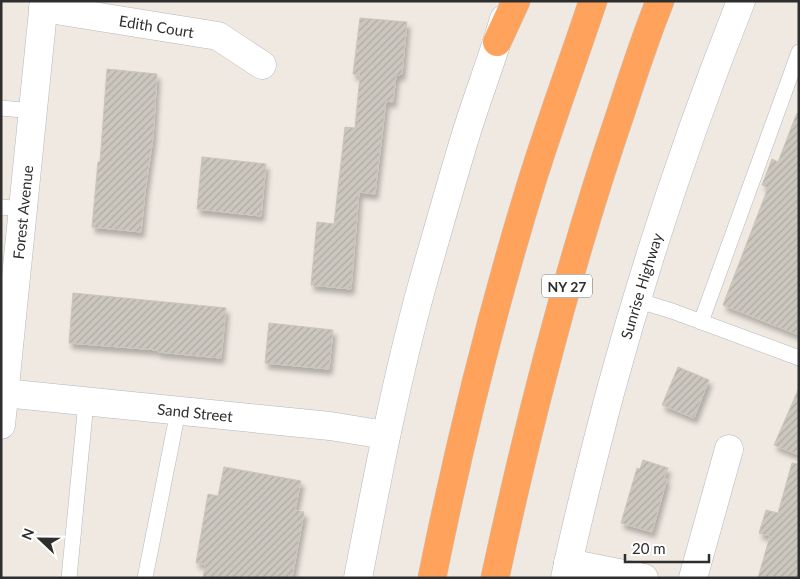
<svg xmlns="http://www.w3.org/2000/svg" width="800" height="579" font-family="Lato,sans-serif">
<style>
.building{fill:url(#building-hatch);stroke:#cbc5ba;filter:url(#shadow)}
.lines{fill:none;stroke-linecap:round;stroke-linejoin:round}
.lane-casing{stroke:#b4b7c1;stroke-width:16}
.street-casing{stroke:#b4b7c1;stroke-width:29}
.secondary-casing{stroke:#b4b7c1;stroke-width:29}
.highway-casing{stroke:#c9c9c9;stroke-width:29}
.lane{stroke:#fff;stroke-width:15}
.street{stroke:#fff;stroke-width:28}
.secondary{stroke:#fff;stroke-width:28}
.highway{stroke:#ffa35c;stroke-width:28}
.labels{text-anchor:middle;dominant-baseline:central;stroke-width:4.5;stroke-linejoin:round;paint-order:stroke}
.shield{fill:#fff;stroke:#6d6d6d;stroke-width:1}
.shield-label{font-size:14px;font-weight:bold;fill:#2e2e2e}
.street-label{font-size:15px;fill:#2e2e2e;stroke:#fff}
</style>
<defs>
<pattern id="building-hatch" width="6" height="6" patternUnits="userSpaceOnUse" patternTransform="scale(1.25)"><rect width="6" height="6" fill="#cbc7bf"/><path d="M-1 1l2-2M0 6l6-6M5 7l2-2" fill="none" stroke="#afaba4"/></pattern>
<filter id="shadow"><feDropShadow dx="3" dy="5.5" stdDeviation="2.5" flood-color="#0004"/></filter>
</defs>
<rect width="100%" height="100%" fill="#efe9e1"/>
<!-- building -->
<g class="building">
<path d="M360,18L407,22L402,74L396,76L393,102L386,101L375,194L359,192L351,289L311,285L317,222L334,224L345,127L355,128L360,75L353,74Z"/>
<path d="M107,69L157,74L153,138L145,192L141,232L92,227L98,162H100Z"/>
<path d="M797,113H799V335L723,305L768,188L762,185L772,159L778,162Z"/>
<path d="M202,157L266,164L261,216L197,209Z"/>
<path d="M73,293L226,308L221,358L158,352V350L69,343Z"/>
<path d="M269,323L333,330L329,369L265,363Z"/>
<path d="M678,367L709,380L694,418L662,405Z"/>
<path d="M799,388V455L774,445Z"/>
<path d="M643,460L668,468L664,478L667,479L652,532L621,523L637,468L640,469Z"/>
<path d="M792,463L799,464V578H758L770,536L759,533L766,510L778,513Z"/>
<path d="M224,467L301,481L295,510L304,512L292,578H203L205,564L196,563L208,494L218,496Z"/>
</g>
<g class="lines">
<defs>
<g id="lane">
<path d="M1,108L33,111"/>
<path d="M1,207L23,209"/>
<path d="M636,300L672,311L799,358"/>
<path d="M701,322L799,52"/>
<path d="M69,578L86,402"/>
<path d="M145,578L178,411"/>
</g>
<g id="street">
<path id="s1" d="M43,8L218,36L262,65"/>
<path id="s2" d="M4,393L330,426L385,435"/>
<path id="s3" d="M1,425L44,1"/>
<path d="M568,563L644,578"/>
<path d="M693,578L729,449"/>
</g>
<g id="secondary">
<path d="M358,578C377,479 396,380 423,282C437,233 451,183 466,134C478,95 493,57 504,19"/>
<path id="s4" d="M565,578C578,516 594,454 610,393C646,260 690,129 741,1"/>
</g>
<g id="highway">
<path d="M497,42L516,1"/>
<path d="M432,578C459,444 492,311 532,181C551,120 573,61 593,1"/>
<path d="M495,578C529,420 569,264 621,112C633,75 645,38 660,1"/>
</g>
</defs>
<!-- lane casing -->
<use href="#lane" class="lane-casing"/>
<!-- street casing -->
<use href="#street" class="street-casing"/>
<!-- secondary casing -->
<use href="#secondary" class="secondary-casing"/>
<!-- highway casing -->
<use href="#highway" class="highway-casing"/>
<!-- lane -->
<use href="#lane" class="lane"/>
<!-- street -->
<use href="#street" class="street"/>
<!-- secondary -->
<use href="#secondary" class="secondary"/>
<!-- highway -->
<use href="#highway" class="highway"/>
</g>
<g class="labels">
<!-- shield labels -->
<rect class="shield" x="542" y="274.5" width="50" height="23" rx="4"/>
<g class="shield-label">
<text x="567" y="286">NY 27</text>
</g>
<!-- street labels -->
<g class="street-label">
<text stroke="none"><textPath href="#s1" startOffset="115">Edith Court</textPath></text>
<text stroke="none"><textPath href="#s3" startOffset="214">Forest Avenue</textPath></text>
<text stroke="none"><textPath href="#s4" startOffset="302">Sunrise Highway</textPath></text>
<text stroke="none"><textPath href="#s2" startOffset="192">Sand Street</textPath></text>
</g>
</g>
<!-- border -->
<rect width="800" height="579" fill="none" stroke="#2e2e2e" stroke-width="5"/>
<!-- north arrow -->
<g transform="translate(40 539) rotate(292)" stroke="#ffffff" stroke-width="4" paint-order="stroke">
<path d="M0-4L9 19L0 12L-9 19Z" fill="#2e2e2e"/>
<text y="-8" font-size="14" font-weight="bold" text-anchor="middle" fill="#2e2e2e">N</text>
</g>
<!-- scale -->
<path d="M625 554v8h84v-8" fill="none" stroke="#2e2e2e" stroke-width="2.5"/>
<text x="632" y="554" font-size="15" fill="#2e2e2e" stroke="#ffffff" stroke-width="4" paint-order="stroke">20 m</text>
</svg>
